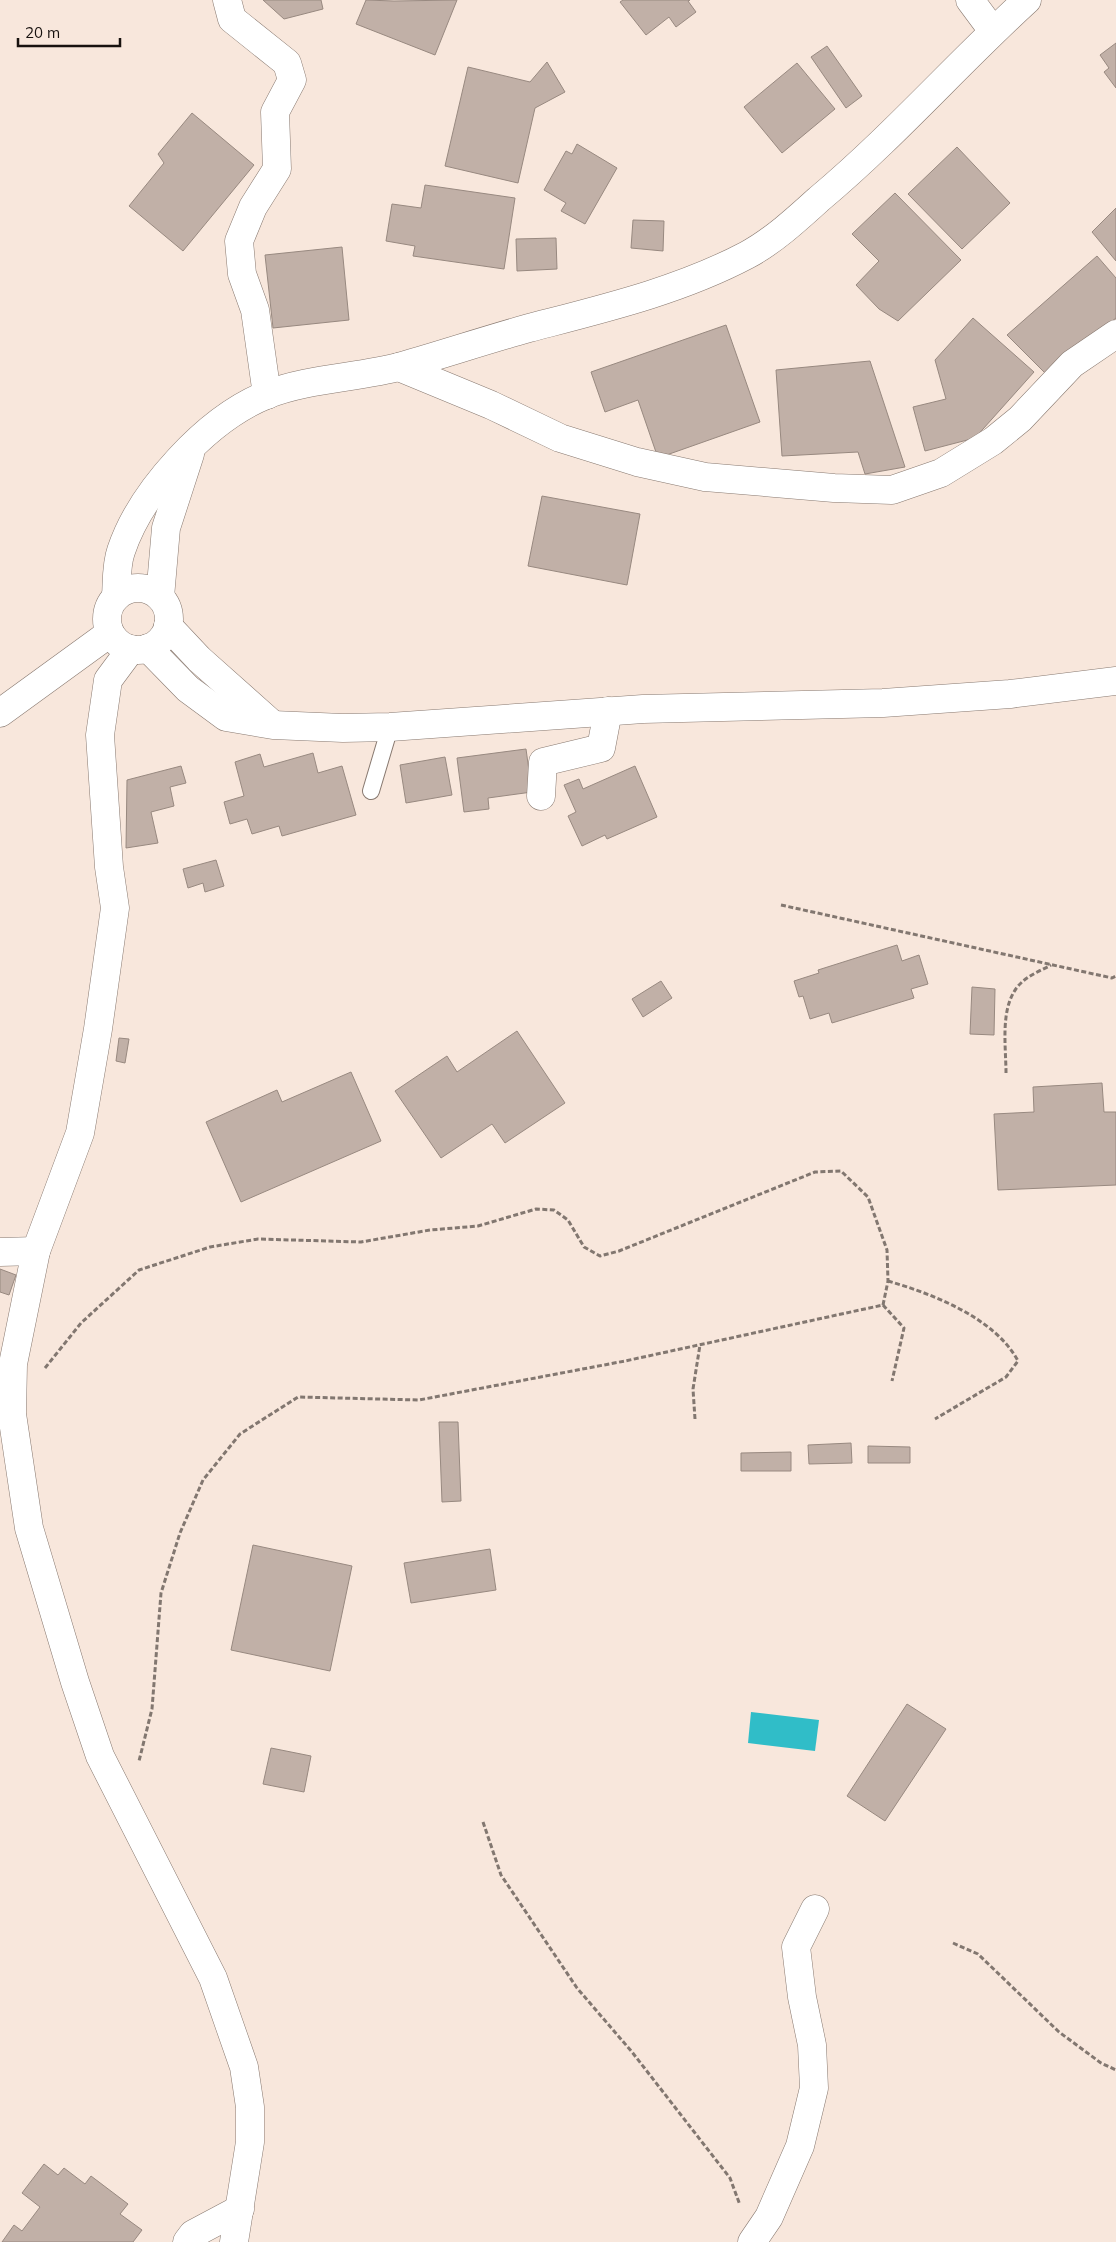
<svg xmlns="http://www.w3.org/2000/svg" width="1116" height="2242" font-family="Mulish,sans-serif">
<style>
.water{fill:#30bdc8}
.building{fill:#c1b0a7;stroke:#988980}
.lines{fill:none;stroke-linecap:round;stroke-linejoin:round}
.service-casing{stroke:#887970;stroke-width:18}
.minor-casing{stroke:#887970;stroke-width:29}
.tertiary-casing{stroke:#887970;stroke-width:29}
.secondary-casing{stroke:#887970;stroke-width:29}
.path{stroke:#827770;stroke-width:3;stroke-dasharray:5 2.5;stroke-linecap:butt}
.service{stroke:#fff;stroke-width:16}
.minor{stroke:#fff;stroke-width:28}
.tertiary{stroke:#fff;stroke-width:28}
.secondary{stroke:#fff;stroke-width:28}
</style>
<rect width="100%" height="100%" fill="#f8e7dc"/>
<!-- water -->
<path class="water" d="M751,1712L819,1720L815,1751L748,1743Z"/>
<!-- building -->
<g class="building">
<path d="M263,0H321L323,9L284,19Z"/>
<path d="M366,0L394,1L457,0L435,55L356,24Z"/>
<path d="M623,0H690L688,1L696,12L676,27L669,17L646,35L620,2Z"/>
<path d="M1116,43V88L1104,72L1109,68L1100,55Z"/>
<path d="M827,46L862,96L846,108L811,57Z"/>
<path d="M547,62L565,92L535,108L518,183L445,166L468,67L530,82Z"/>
<path d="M797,63L835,109L782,153L744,107Z"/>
<path d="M192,113L254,165L183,251L129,206L164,163L158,154Z"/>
<path d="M577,144L617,168L585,224L561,211L566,203L544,190L566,151L572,154Z"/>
<path d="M957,147L1010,203L962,249L908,194Z"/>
<path d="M425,185L515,198L504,269L413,256L415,246L386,241L392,204L421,208Z"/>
<path d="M895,193L961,260L898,321L879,309L856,285L879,261L852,234Z"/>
<path d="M1116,208V261L1092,232Z"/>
<path d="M633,220L664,221L663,251L631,248Z"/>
<path d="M556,238L557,269L517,271L516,239Z"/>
<path d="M342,247L349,320L273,328L265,255Z"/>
<path d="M1097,256L1116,278V318L1045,373L1007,335Z"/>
<path d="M973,318L1034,372L975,438L925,451L913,407L946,399L935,360Z"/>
<path d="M726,325L760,422L658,458L638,400L605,412L591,372Z"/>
<path d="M870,361L905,467L865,474L858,452L782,456L776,370Z"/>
<path d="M542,496L640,514L627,585L528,566Z"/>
<path d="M526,749L532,792L488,798L489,809L464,812L457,758Z"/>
<path d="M313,753L318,773L342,766L356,815L282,836L279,826L252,834L247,819L230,824L224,802L244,796L235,762L260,754L264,767Z"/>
<path d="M445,757L452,795L406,803L400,765Z"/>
<path d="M181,766L186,783L170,787L174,806L151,812L158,843L126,848L127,780Z"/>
<path d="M635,766L657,817L607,839L605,835L582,846L568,816L576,812L564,785L579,779L583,789Z"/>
<path d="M216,860L224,886L205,892L203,883L188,888L183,869Z"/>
<path d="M897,945L902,961L919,955L928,984L911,989L914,998L832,1023L829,1013L810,1019L803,996L799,997L794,981L819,973L818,970Z"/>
<path d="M661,981L672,998L643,1017L632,999Z"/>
<path d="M972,987L995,989L994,1035L970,1034Z"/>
<path d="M517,1031L565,1103L505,1143L492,1124L441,1158L395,1091L447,1056L457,1072Z"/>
<path d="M119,1038L129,1039L125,1063L116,1061Z"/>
<path d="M351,1072L381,1141L241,1202L206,1122L277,1090L282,1102Z"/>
<path d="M1102,1083L1104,1112H1116V1185L998,1190L994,1114L1034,1112L1033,1087Z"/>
<path d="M0,1269L16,1275L9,1295L0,1292Z"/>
<path d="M439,1422H458L461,1501L442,1502Z"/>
<path d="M851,1443L852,1463L809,1464L808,1445Z"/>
<path d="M868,1446L910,1447V1463H868Z"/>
<path d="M791,1452V1471H741V1453Z"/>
<path d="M253,1545L352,1566L330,1671L231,1650Z"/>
<path d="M490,1549L496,1590L411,1603L404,1563Z"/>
<path d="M907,1704L946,1729L885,1821L847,1796Z"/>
<path d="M271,1748L311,1756L304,1792L263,1784Z"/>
<path d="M44,2164L58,2175L64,2168L85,2184L91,2176L128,2204L120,2214L142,2230L133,2242H2L14,2225L22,2231L40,2207L22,2193Z"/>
</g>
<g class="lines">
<defs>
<path id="service" d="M371,791L390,727"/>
<g id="minor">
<path d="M227,0L232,19L287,63L292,80L275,112L277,169L253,207L239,241L242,274L255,310L267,395"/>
<path d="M970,0L993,31"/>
<path d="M399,367L491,405L560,438L637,462L705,477L834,488L892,490L941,473L993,441L1020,419L1072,364L1116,334"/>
<path d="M541,796L543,762L601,748L608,711"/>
<path d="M0,1252L36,1251"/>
<path d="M187,2242L193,2234L240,2209"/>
<path d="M752,2242L769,2217L800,2146L814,2088L812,2045L802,1997L796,1947L815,1909"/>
</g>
<g id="tertiary">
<path d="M116,597C117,583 116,565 121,551C141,491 207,419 266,395C308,378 359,378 402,366C444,354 486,340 529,328C602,309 679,291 747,255C773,241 797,219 819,199C893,137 956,65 1027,0"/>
<path d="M160,597L166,528L190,454"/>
<path d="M131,649L108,680L100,735L109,867L115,908L98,1029L80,1133L36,1251L13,1364L12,1414L29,1528L75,1682L100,1756L213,1978L244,2067L250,2107V2142L234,2242"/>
</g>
<g id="secondary">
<circle cx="138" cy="619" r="31"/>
<path d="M168,626L199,659L272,724"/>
<path d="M148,648L188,689L226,717L273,725L343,728L390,727L643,709L883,703L1010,694L1116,681"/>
<path d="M0,713L110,633"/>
</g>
</defs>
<!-- service casing -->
<use href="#service" class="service-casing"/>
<!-- minor casing -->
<use href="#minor" class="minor-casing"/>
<!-- tertiary casing -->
<use href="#tertiary" class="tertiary-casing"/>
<!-- secondary casing -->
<use href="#secondary" class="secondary-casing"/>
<!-- path -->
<g class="path">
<path d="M781,905L1112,978L1116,976"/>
<path d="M1006,1073C1006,1045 999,1004 1021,983C1029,975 1042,970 1051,965"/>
<path d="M888,1281C933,1294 995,1318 1018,1361L1006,1377L935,1419"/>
<path d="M883,1305L904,1328L892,1381"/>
<path d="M45,1368L81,1323L139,1270L210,1247L258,1239L361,1242L430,1230L478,1226L536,1209L554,1210L568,1220L584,1247L600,1256L619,1251L815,1172L841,1171L868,1197L887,1250L888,1281L883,1305L625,1361L419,1400L298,1397L240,1434L203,1480L180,1533L161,1593L152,1709L139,1761"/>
<path d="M695,1419L693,1389L700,1345"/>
<path d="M483,1822L501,1875L577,1988L632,2052L730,2178L740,2205"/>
<path d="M953,1943L978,1954L1059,2032L1101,2063L1116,2070"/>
</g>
<!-- service -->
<use href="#service" class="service"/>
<!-- minor -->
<use href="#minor" class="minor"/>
<!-- tertiary -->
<use href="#tertiary" class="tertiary"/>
<!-- secondary -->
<use href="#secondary" class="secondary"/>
</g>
<!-- scale -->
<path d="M18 38v8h102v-8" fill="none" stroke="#18120f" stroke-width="2.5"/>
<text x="25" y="38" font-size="15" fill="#18120f" stroke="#f8e7dc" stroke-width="4" paint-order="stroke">20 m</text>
</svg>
